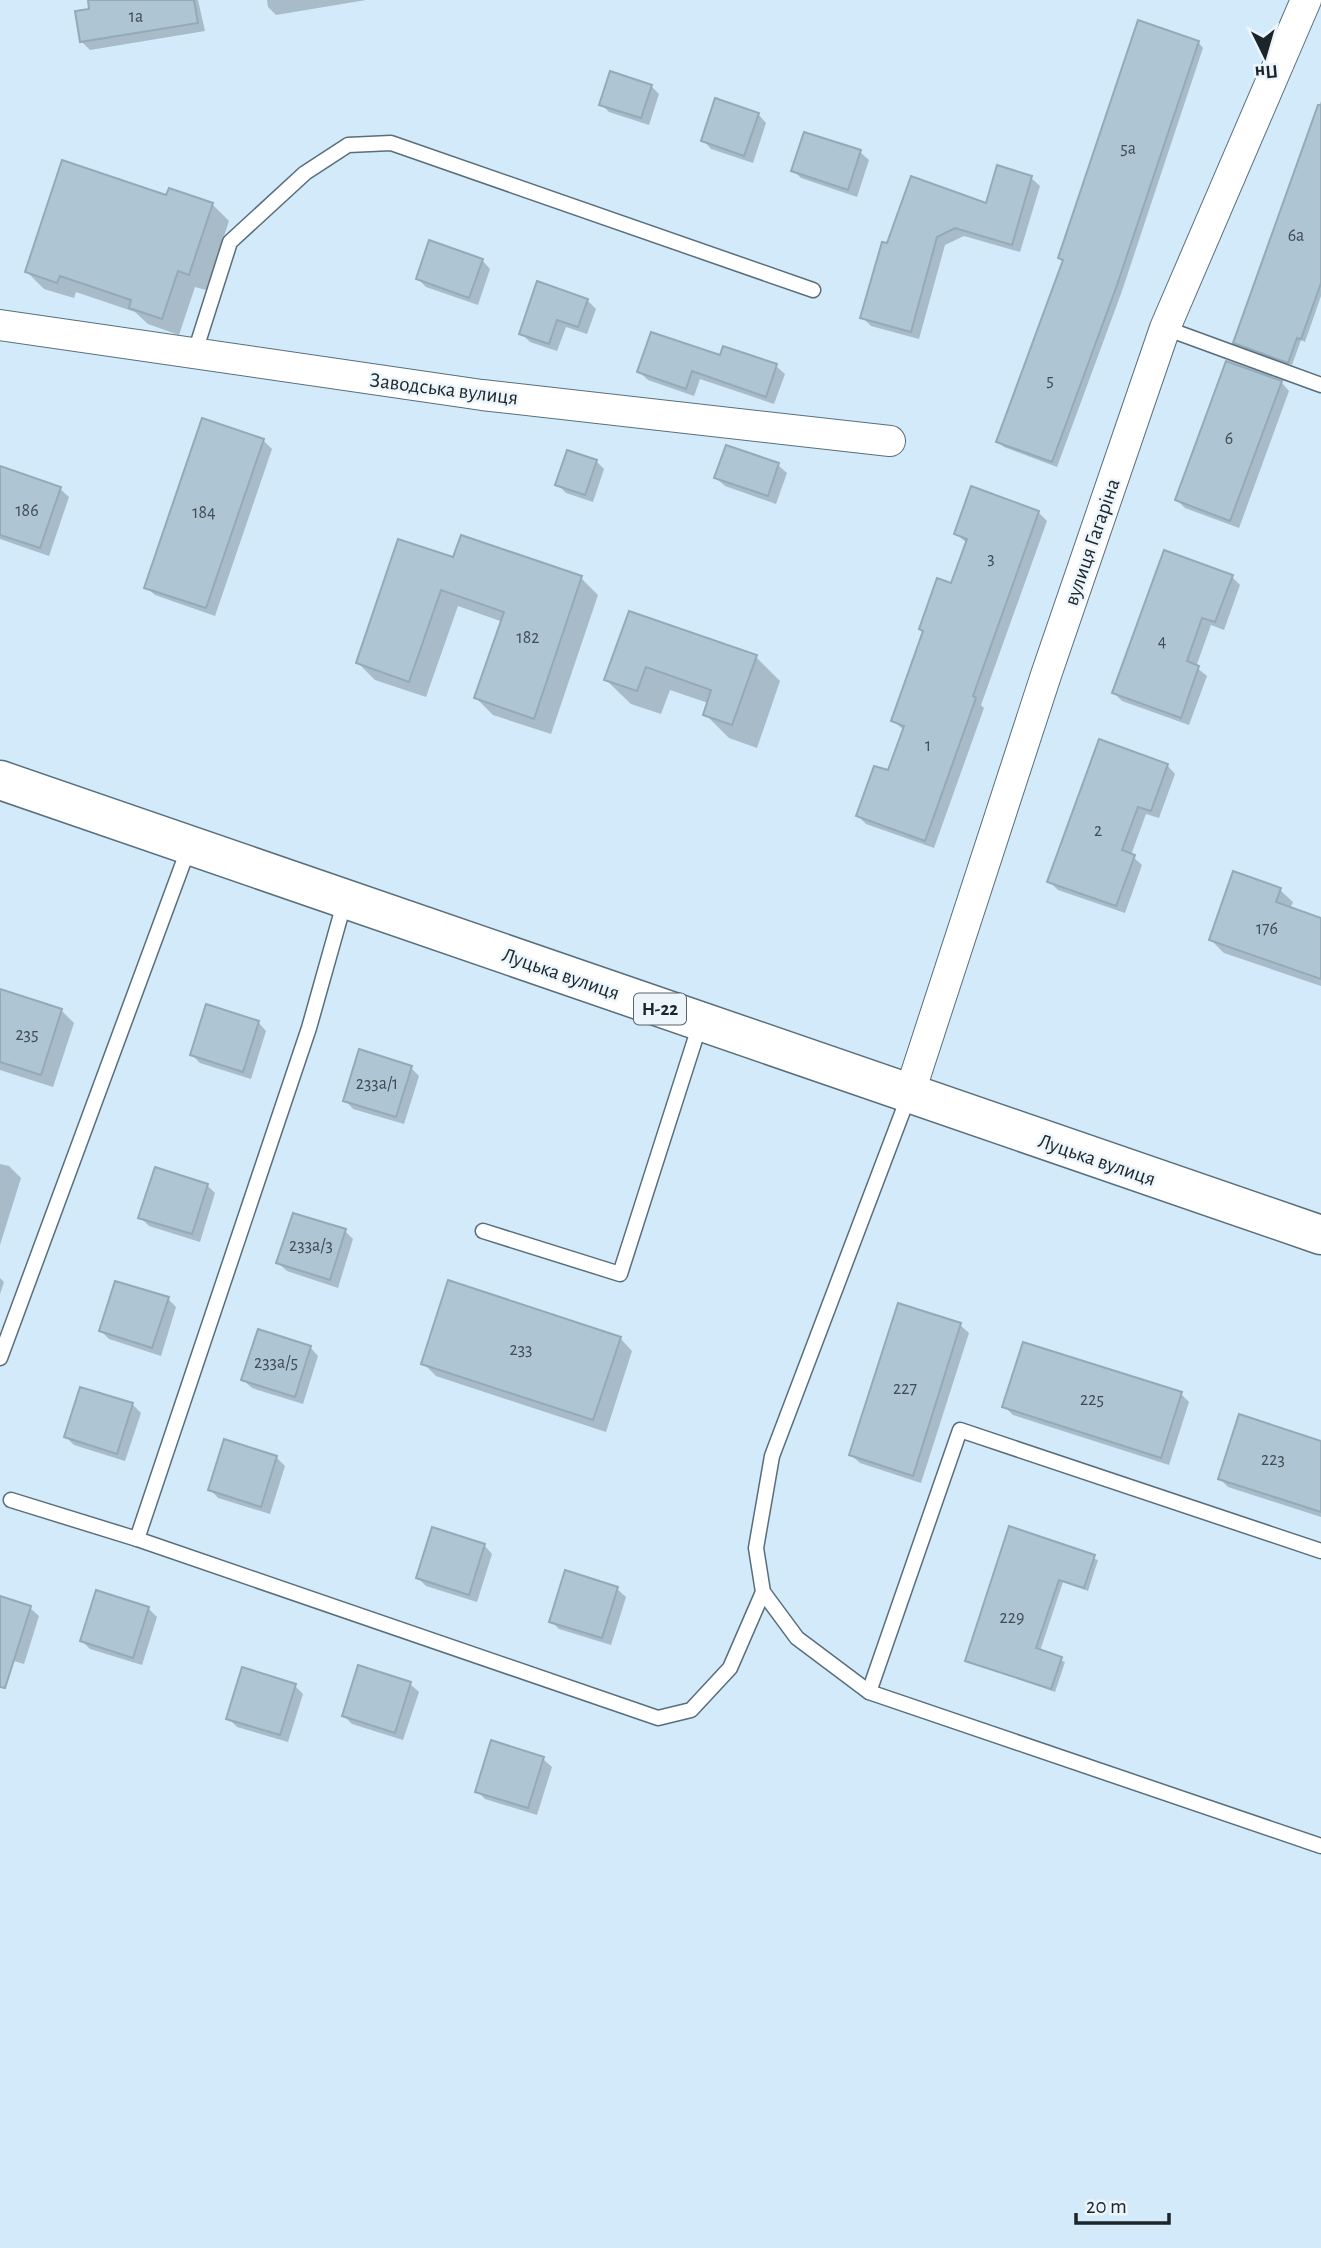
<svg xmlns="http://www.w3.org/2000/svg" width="1321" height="2248" font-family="'Alegreya Sans',sans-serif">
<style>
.shadow{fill:#0003}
.building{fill:#aec5d4;stroke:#94aab9;stroke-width:2}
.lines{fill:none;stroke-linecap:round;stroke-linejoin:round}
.service-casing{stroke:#596e7b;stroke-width:17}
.minor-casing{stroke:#596e7b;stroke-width:32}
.primary-casing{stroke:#596e7b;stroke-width:41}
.service{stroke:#fff;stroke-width:14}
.minor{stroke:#fff;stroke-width:30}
.primary{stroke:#fff;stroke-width:38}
.labels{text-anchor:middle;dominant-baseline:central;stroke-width:5;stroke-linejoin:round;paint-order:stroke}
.number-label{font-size:18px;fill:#404d54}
.shield{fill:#ecf5fb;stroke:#5a6369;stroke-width:2}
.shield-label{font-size:19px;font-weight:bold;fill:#1c252a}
.street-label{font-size:21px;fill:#1c252a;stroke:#ecf5fb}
</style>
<rect width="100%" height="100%" fill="#d2eafa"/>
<!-- shadow -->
<g class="shadow">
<path d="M89,0H198L205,31L90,50L82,42L91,10Z"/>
<path d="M267,0H366L276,15L268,7Z"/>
<path d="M1198,42L1203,48L1122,291L1057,467L1004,447L998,442L1064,262L1060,258Z"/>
<path d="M651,86L659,94L649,125L609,112L601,104Z"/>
<path d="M1321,101V296L1305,342L1301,340L1292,365L1235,342Z"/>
<path d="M758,114L766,123L753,163L711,149L703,140Z"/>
<path d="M860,152L869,160L857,197L801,178L793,170Z"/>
<path d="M1031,178L1040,186L1020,252L964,236L945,245L919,339L871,326L862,317L888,245L987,205Z"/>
<path d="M168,198L212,204L229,221L206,290L195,287L179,335L148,324L135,312L76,292L74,298L44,289L27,272Z"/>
<path d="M482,260L490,269L478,305L426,287L418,279Z"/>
<path d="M587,300L596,309L587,334L566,327L557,351L530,342L521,333Z"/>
<path d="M721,357L776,366L785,374L774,404L700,379L694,396L648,380L639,372Z"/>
<path d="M1281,382L1289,391L1239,528L1185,508L1177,500Z"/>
<path d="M263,440L272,449L215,616L155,595L146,587Z"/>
<path d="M596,461L604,469L593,502L566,493L557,484Z"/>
<path d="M778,465L787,473L776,504L725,486L716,478Z"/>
<path d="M0,468L60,489L69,497L49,556L0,539Z"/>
<path d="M1038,512L1047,521L981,705L984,708L934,848L866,824L858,816L889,773L904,730L893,721L967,543L956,534Z"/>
<path d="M462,537L581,578L598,595L551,734L493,715L476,698L503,622L458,606L426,697L375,680L358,663L454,560Z"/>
<path d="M1232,577L1240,585L1224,630L1211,625L1196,667L1207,676L1189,725L1122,701L1114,693Z"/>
<path d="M630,614L756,657L780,681L757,748L729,738L705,714L708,703L670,690L661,714L631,704L606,680Z"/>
<path d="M1167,765L1175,774L1159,818L1146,814L1131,855L1142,865L1125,913L1058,890L1049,881Z"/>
<path d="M1280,890L1293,902L1290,909L1321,920V986L1224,953L1211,940Z"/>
<path d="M0,990L61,1010L74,1023L53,1087L0,1070Z"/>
<path d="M258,1022L266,1031L251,1079L200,1063L192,1055Z"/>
<path d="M411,1068L419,1076L404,1124L353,1109L345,1100Z"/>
<path d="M0,1164L9,1166L21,1178L0,1245Z"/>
<path d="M207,1185L215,1193L200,1242L149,1226L140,1217Z"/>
<path d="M345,1231L353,1239L338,1288L287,1271L278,1263Z"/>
<path d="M0,1278L4,1282L0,1294Z"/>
<path d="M168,1299L176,1307L161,1356L109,1339L101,1331Z"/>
<path d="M960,1325L969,1333L921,1483L860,1463L851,1455Z"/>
<path d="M620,1338L632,1351L606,1432L436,1376L423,1363Z"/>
<path d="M310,1347L318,1356L303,1404L252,1388L243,1380Z"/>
<path d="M1181,1394L1189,1402L1169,1465L1013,1415L1004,1406Z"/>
<path d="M132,1404L141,1413L125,1461L74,1445L66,1437Z"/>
<path d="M1321,1442V1517L1228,1487L1220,1479Z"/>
<path d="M276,1457L285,1466L270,1514L218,1498L210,1489Z"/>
<path d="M1010,1529L1098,1560L1088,1591L1063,1582L1040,1651L1065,1662L1055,1692L967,1661Z"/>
<path d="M484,1545L492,1554L477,1602L426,1586L418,1578Z"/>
<path d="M617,1589L626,1597L611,1645L559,1629L551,1621Z"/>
<path d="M0,1598L30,1608L39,1616L24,1664L0,1657Z"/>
<path d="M148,1608L157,1617L142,1665L90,1649L82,1641Z"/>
<path d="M410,1684L419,1692L403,1740L352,1724L344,1716Z"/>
<path d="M295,1686L303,1694L288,1742L237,1727L228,1718Z"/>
<path d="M543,1759L552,1767L537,1815L485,1799L477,1791Z"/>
</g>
<!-- building -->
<g class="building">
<path d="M88,0H194L198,23L80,42L75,11L89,9Z"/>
<path d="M1138,20L1199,41L1117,285L1052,462L996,442L1063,260L1058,258Z"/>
<path d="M610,71L652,85L641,118L599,105Z"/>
<path d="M715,98L759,113L744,156L701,141Z"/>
<path d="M1318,105H1321V283L1301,339L1297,338L1288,363L1233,343Z"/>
<path d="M804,132L861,150L848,190L791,171Z"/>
<path d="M62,160L166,195L169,188L213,203L189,275L178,271L162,319L129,308L131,300L60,276L57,283L25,272Z"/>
<path d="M997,165L1032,176L1012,245L955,228L937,237L911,332L860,318L882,242L887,243L911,176L986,203Z"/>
<path d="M429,240L483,259L469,298L416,279Z"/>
<path d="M537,281L588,299L578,327L557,320L549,344L519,334Z"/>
<path d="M651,332L720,355L723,346L777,364L766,397L692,371L686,389L637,372Z"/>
<path d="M1226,361L1282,381L1230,521L1175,500Z"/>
<path d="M202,418L264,439L206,608L144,588Z"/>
<path d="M726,445L779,463L768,496L714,478Z"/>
<path d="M567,450L597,460L585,495L555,485Z"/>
<path d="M0,466L61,487L40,548L0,535Z"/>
<path d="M971,486L1039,511L973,696L976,698L925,841L856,816L874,766L888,770L904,726L891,721L923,631L919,629L937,578L951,583L967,539L954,534Z"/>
<path d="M461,535L582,576L534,719L474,698L504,612L441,590L409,682L356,663L398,539L453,557Z"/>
<path d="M1164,550L1233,575L1215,622L1202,618L1187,661L1199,666L1181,718L1112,693Z"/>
<path d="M629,611L757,655L732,725L703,715L711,690L646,667L637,691L604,680Z"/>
<path d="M1099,739L1168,764L1151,811L1138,807L1122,850L1135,855L1116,906L1047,882Z"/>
<path d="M1233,871L1281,888L1276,902L1321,918V979L1209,940Z"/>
<path d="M0,989L62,1009L41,1075L0,1062Z"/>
<path d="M206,1004L259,1021L243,1072L190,1055Z"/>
<path d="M359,1049L412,1066L396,1117L343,1101Z"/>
<path d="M155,1167L208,1184L192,1234L138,1218Z"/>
<path d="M293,1213L346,1229L330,1280L276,1263Z"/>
<path d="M448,1280L621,1337L593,1420L421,1364Z"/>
<path d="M115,1281L169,1297L152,1348L99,1331Z"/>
<path d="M898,1303L961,1323L913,1476L849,1455Z"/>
<path d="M258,1329L311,1346L295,1397L241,1380Z"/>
<path d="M1023,1342L1182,1392L1161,1458L1002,1407Z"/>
<path d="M80,1387L133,1403L117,1454L64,1437Z"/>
<path d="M1239,1414L1321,1441V1512L1218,1479Z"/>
<path d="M224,1439L277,1456L261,1507L208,1490Z"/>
<path d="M1009,1526L1095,1555L1084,1588L1059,1580L1036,1648L1062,1657L1051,1689L965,1661Z"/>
<path d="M432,1527L485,1544L469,1595L416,1578Z"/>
<path d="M565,1570L618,1587L602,1638L549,1622Z"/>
<path d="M96,1590L149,1607L133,1658L80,1641Z"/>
<path d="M0,1596L31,1606L5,1688L0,1687Z"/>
<path d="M358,1665L411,1682L395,1733L342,1716Z"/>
<path d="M242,1667L296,1684L280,1735L226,1719Z"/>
<path d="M491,1740L544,1757L528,1808L475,1792Z"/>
</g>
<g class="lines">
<defs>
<g id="service">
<path d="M1165,328L1321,385"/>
<path d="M194,355L230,242L305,173L348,145L391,143L813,290"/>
<path d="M345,900L309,1028L137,1539L658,1718L691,1710L730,1668L763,1592"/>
<path d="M909,1095L772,1456L756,1548L763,1592L797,1638L869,1692L1321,1846"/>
<path d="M483,1231L620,1274L700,1024"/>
<path d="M0,1358L189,847"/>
<path d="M11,1500L137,1539"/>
<path d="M869,1692L960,1430L1321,1551"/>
</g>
<g id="minor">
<path d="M0,325L482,395L890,441"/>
<path d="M909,1095L1046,675L1165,328L1306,0"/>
</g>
<path id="primary" d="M0,780L1321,1235"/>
</defs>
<!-- service casing -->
<use href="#service" class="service-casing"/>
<!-- minor casing -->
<use href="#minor" class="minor-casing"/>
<!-- primary casing -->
<use href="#primary" class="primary-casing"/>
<!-- service -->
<use href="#service" class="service"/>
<!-- minor -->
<use href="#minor" class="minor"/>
<!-- primary -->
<use href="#primary" class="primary"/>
</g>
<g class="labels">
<!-- number labels -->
<g class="number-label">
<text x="136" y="17">1а</text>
<text x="1128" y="149">5а</text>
<text x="1296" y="236">6а</text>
<text x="1050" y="381">5</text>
<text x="1229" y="439">6</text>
<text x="27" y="511">186</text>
<text x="204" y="513">184</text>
<text x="991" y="559">3</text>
<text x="528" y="638">182</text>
<text x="1162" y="642">4</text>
<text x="928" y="746">1</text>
<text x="1098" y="831">2</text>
<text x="1267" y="929">176</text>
<text x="27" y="1035">235</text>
<text x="377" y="1084">233а/1</text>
<text x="311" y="1246">233а/3</text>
<text x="521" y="1350">233</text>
<text x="276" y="1363">233а/5</text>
<text x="905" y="1389">227</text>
<text x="1092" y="1400">225</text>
<text x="1273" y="1460">223</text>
<text x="1012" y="1618">229</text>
</g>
<!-- shield labels -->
<rect class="shield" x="634" y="993.5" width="52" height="31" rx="5"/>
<g class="shield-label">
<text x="660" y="1009">Н-22</text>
</g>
<!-- street labels -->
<g class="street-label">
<text transform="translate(444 389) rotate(7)">Заводська вулиця</text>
<text transform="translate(1092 542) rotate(-71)">вулиця Гагаріна</text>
<text transform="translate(561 974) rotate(19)">Луцька вулиця</text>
<text transform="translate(1097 1160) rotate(19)">Луцька вулиця</text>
</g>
</g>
<!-- north arrow -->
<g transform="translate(1265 56) rotate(175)" stroke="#ecf5fb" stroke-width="5" paint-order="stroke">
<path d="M0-5L12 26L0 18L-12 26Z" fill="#1c252a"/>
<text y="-10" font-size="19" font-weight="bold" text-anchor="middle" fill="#1c252a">Пн</text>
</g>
<!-- scale -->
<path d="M1076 2213v10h93v-10" fill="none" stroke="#1c252a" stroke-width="3.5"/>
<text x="1086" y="2213" font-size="21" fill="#1c252a" stroke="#ecf5fb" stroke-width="5" paint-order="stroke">20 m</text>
</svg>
